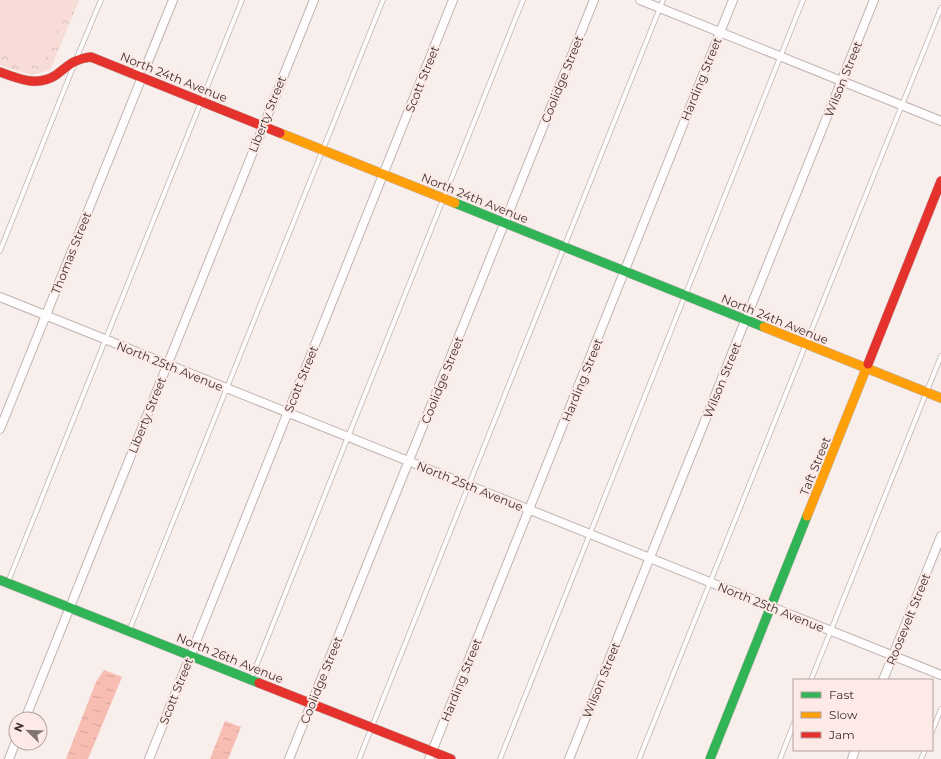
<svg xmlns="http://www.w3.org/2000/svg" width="941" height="759" font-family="Montserrat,sans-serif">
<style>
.park{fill:url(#park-crowns)}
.pitch{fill:#f7dcd7}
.water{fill:url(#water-ripples)}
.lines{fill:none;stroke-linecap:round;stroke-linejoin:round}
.lane-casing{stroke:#beb4b2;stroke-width:5.5}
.street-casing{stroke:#beb4b2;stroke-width:10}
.fast-casing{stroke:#beb4b2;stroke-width:10}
.slow-casing{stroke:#beb4b2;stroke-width:10}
.jam-casing{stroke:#beb4b2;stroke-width:10}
.lane{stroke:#fefcfc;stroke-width:4}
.street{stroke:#fefcfc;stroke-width:8}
.fast{stroke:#30b455;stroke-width:9}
.slow{stroke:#ff9f0a;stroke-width:9}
.jam{stroke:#e5322d;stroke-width:9}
.labels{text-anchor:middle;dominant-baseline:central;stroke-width:4;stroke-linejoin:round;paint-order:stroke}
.street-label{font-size:12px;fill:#3e3330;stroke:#fdeae7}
</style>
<defs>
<pattern id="park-crowns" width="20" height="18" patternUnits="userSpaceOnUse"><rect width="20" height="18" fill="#f7dcd7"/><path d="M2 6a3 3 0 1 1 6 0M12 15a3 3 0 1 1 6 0" fill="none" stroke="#d5bdb9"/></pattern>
<pattern id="water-ripples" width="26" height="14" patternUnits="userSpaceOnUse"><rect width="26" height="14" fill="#f7bcb2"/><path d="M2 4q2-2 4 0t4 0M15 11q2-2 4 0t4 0" fill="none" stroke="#d5a299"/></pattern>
</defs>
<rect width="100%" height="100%" fill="#f8eeec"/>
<!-- park -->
<path class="park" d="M0,0H79L50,70L31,75L0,65Z"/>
<!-- pitch -->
<path class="pitch" d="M0,0H70L41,68L0,50Z"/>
<!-- water -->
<g class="water">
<path d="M104,670L122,677L88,759H66L96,682Z"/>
<path d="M225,721L241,727L228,759H210Z"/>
</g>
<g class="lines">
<defs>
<g id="lane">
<path d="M77,57L101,0"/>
<path d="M0,251L74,65"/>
<path d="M8,582L242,0"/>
<path d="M129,631L383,0"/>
<path d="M251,679L523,0"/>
<path d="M811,680L941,356"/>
<path d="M932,732L941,709"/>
<path d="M359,759L663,0"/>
<path d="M500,759L803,0"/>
<path d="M639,759L941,8"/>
<path d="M780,759L794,723"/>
<path d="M921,759L925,750"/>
</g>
<g id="street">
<path d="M640,0L941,121"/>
<path d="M133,73L140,70L147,64L173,0"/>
<path d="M0,297L941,675"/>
<path d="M0,429L142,77"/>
<path d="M883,680L941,536"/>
<path d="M25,719L314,0"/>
<path d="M9,759L16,741"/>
<path d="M149,759L453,0"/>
<path d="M289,759L594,0"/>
<path d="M429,759L733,0"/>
<path d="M569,759L874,0"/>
<path d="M852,759L855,750"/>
</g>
<g id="fast">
<path d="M455,203L764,327"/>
<path d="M0,580L259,683"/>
<path d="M710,759L807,516"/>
</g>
<g id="slow">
<path d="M280,133L455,203"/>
<path d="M764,327L941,398"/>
<path d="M807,516L868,364"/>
</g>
<g id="jam">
<path d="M0,72C18,79 38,87 56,75C69,65 74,59 91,57L280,133"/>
<path d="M868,364L941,181"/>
<path d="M259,683L451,759"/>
</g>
</defs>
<!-- lane casing -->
<use href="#lane" class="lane-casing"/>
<!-- street casing -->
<use href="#street" class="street-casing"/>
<!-- fast casing -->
<use href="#fast" class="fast-casing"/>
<!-- slow casing -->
<use href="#slow" class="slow-casing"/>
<!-- jam casing -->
<use href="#jam" class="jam-casing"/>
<!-- lane -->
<use href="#lane" class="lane"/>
<!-- street -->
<use href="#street" class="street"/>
<!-- fast -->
<use href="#fast" class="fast"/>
<!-- slow -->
<use href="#slow" class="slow"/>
<!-- jam -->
<use href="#jam" class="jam"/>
</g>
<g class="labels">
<!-- street labels -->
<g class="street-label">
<text transform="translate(174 77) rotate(22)">North 24th Avenue</text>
<text transform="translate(422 79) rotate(-68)">Scott Street</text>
<text transform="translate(562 79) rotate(-68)">Coolidge Street</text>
<text transform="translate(701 79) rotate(-68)">Harding Street</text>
<text transform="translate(843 79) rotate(-68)">Wilson Street</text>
<text transform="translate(267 114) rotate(-68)">Liberty Street</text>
<text transform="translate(475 198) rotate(22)">North 24th Avenue</text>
<text transform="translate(71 253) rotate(-68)">Thomas Street</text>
<text transform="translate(775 319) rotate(22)">North 24th Avenue</text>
<text transform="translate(170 366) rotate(22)">North 25th Avenue</text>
<text transform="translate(301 379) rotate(-68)">Scott Street</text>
<text transform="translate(442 380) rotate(-68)">Coolidge Street</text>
<text transform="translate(582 380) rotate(-68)">Harding Street</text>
<text transform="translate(722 380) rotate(-68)">Wilson Street</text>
<text transform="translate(147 415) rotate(-68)">Liberty Street</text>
<text transform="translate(815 466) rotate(-68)">Taft Street</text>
<text transform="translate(470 486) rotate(22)">North 25th Avenue</text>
<text transform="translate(771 607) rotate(22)">North 25th Avenue</text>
<text transform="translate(908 619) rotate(-68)">Roosevelt Street</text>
<text transform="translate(230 658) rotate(22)">North 26th Avenue</text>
<text transform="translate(321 680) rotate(-68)">Coolidge Street</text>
<text transform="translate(461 680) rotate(-68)">Harding Street</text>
<text transform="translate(601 680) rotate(-68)">Wilson Street</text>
<text transform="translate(176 691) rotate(-68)">Scott Street</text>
</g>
</g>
<!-- legend -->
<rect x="793" y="679" width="140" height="72" fill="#fdeae7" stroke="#b1a19e"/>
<rect x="801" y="692" width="20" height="6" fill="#30b455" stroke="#b1a19e"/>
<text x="829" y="699" font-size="12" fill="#3e3330">Fast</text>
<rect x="801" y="712" width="20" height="6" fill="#ff9f0a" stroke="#b1a19e"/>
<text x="829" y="719" font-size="12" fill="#3e3330">Slow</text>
<rect x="801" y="732" width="20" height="6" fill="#e5322d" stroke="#b1a19e"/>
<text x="829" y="739" font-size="12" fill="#3e3330">Jam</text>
<!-- north arrow -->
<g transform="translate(28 731) rotate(293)"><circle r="19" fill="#fdeae7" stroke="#b1a19e"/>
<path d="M0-3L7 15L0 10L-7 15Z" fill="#7f7472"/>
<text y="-6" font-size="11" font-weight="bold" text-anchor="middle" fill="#3e3330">N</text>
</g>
</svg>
